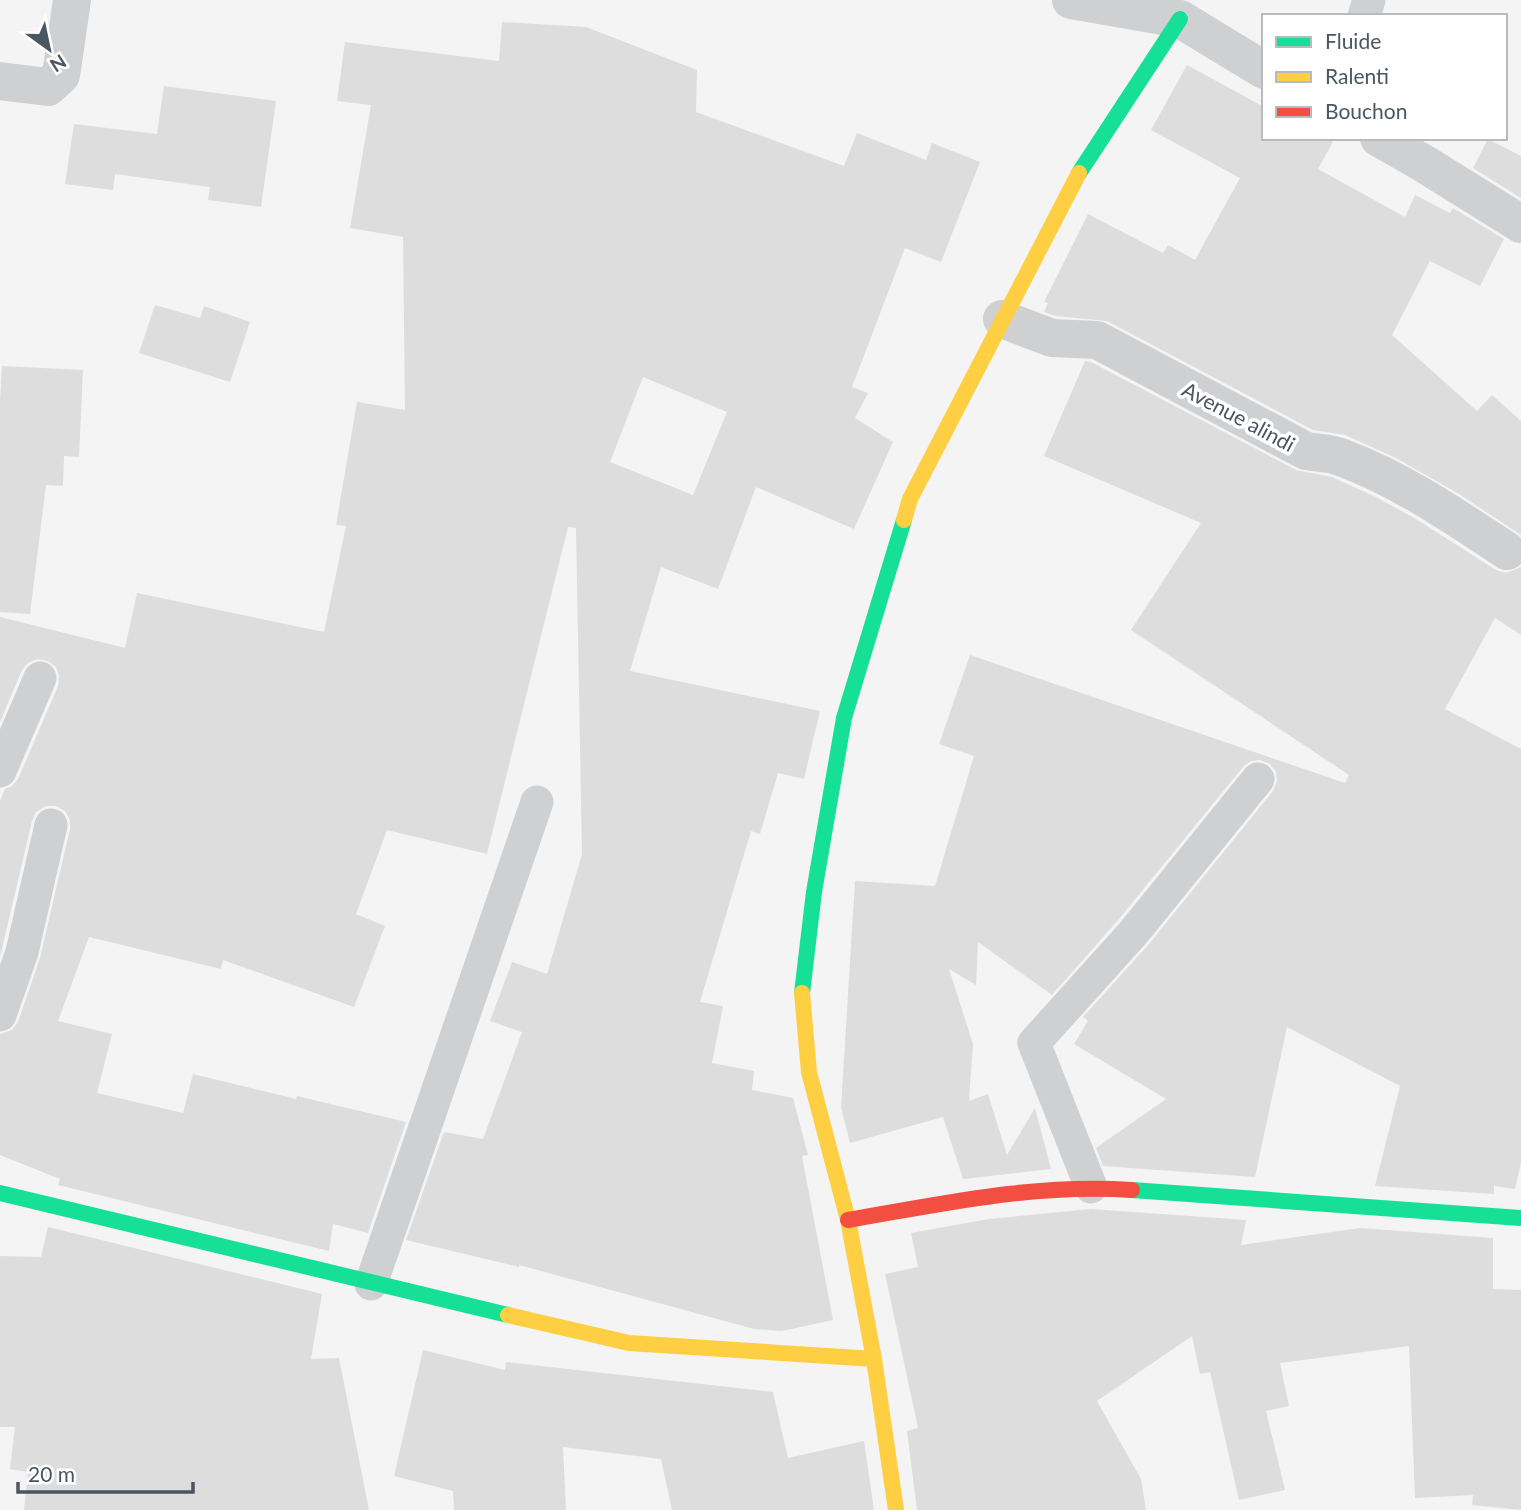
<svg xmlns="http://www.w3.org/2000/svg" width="1521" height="1510" font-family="Lato,sans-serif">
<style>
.building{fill:#ddddde;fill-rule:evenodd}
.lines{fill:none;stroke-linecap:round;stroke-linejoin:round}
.lane{stroke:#ced0d2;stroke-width:33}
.street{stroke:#ced0d2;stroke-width:38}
.fast{stroke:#16e098;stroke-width:16}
.slow{stroke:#ffcf43;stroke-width:16}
.jam{stroke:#f24e42;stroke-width:16}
.labels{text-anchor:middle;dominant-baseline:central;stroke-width:7;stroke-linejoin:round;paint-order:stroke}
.street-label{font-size:21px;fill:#4a5661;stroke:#fff}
</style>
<rect width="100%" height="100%" fill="#f4f4f4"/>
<!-- building -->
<g class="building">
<path d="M502,22L586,27L697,70L696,112L844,166L857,133L926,160L932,143L980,162L941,262L905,248L852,387L868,393L855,418L893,442L854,529L756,487L718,589L661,567L630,671L820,711L804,779L778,773L760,834L751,831L700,1002L723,1006L712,1063L754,1071L752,1090L793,1098L808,1155L802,1156L833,1320L782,1331L754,1329L519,1265V1267L406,1240L444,1132L483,1139L522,1032L490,1021L512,962L547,974L582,854L576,528L568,527L487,854L387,830L356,914L385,926L354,1007L223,960L221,969L89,937L58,1021L112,1034L97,1093L183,1113L193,1074L296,1099L297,1096L406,1122L368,1233L333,1224L329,1251L58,1185L60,1179L0,1155V1034L12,1030L18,1022L40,958L70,829V820L65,811L56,806H46L36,812L32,821L0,957V801L5,789L12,786L18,779L58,686L59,676L56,667L48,661L37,659L28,663L22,670L0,722V617L125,648L137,593L324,632L346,526L336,525L357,402L405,410L403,237L350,228L371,105L337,101L345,42L499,61ZM643,377L727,412L693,495L610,462Z"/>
<path d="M1187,65L1264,107V138H1335L1318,169L1405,217L1415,195L1450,213L1453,208L1504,239L1480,286L1430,261L1392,335L1477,411L1492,395L1521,421V535L1459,494L1396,458L1345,435L1313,430L1107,321L1056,316L1044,312L1048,303L1044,302L1088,214L1163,253L1168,245L1195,260L1240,178L1151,130Z"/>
<path d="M164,86L276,101L261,207L208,200L210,187L115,174L113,190L65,184L74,124L157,134Z"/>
<path d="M1488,139L1521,156V198L1473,168Z"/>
<path d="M155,305L200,318L204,306L250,322L230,382L139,353Z"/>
<path d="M1085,361L1091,362L1296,470L1332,477L1376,497L1416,519L1496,570L1506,573L1521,567V635L1495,618L1445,709L1521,749V1163L1515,1189L1494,1186V1194L1375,1186L1400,1086L1287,1027L1255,1177L1103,1166L1096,1148L1166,1099L1074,1044L1088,1021L1083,1017L1149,944L1273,791L1277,781L1276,772L1270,764L1260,760L1251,761L1243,767L1119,919L1052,995L978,942L976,985L949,969L973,1044L969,1101L988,1094L1007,1155L1035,1108L1051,1169L963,1179L943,1117L850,1143L841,1107L855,881L935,886L974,756L939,744L970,655L1345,783L1349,775L1131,630L1201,523L1044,456Z"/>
<path d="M2,366L83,370L79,457L64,456L63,486L46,485L30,614L0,612V402Z"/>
<path d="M1091,1209L1246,1220L1241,1245L1360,1228L1493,1238V1289L1521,1290V1510L1472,1505L1473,1495L1415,1498L1409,1346L1280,1363L1289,1406L1266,1411L1285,1490L1239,1500L1210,1372L1200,1374L1192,1336L1097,1401L1141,1479L1146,1510H917L907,1431L918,1428L885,1274L918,1267L911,1233L989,1219Z"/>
<path d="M48,1227L322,1294L311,1359L339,1358L369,1510H24L28,1472L10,1469L15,1427H0V1256L41,1257Z"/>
<path d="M423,1350L505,1370L506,1362L773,1392L788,1458L864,1441L874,1510H672L661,1459L563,1447L566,1510H454L453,1491L394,1476Z"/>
</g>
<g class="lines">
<!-- lane -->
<g class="lane">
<path d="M1364,16L1369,0"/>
<path d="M0,771L40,678"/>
<path d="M0,1015L22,952L51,825"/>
<path d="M1091,1187L1034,1043L1134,932L1258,779"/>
<path d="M371,1284L537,802"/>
</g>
<!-- street -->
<g class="street">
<path d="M1071,0L1180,19L1264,70"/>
<path d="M0,81L48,87L61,75L72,0"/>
<path d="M1379,138L1423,163L1521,224"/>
<path d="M1002,319L1052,338L1097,340L1306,451C1318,453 1332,453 1343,458C1402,480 1455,517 1507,551"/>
</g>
<!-- fast -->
<g class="fast">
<path d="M1079,173L1180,19"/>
<path d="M802,993L814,892L844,718L904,520"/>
<path d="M1132,1190L1521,1218"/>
<path d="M0,1193L508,1315"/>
</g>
<!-- slow -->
<g class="slow">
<path d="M904,520L910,499L1079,173"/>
<path d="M802,993L809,1072L848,1220L874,1359L896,1510"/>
<path d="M508,1315L629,1343L874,1359"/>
</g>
<!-- jam -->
<path class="jam" d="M848,1220C942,1204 1037,1183 1132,1190"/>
</g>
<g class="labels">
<!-- street labels -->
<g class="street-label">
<text transform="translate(1239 416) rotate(28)">Avenue alindi</text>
</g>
</g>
<!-- legend -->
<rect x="1262" y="14" width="245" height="126" fill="#ffffff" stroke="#b7bbc0" stroke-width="2"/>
<rect x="1276" y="37" width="35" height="10" fill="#16e098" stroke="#b7bbc0" stroke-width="2"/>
<text x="1325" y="49" font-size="21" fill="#4a5661">Fluide</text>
<rect x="1276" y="72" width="35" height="10" fill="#ffcf43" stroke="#b7bbc0" stroke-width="2"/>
<text x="1325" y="84" font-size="21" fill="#4a5661">Ralenti</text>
<rect x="1276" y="107" width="35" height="10" fill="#f24e42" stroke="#b7bbc0" stroke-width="2"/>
<text x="1325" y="119" font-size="21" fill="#4a5661">Bouchon</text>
<!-- north arrow -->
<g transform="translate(49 49) rotate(147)" stroke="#ffffff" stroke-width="5" paint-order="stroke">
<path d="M0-5L12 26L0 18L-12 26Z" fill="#4a5661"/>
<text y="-10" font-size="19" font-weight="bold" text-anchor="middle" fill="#4a5661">N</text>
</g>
<!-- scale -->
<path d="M18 1482v10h175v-10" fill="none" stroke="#4a5661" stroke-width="3.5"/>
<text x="28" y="1482" font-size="21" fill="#4a5661" stroke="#ffffff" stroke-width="5" paint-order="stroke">20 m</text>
</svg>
